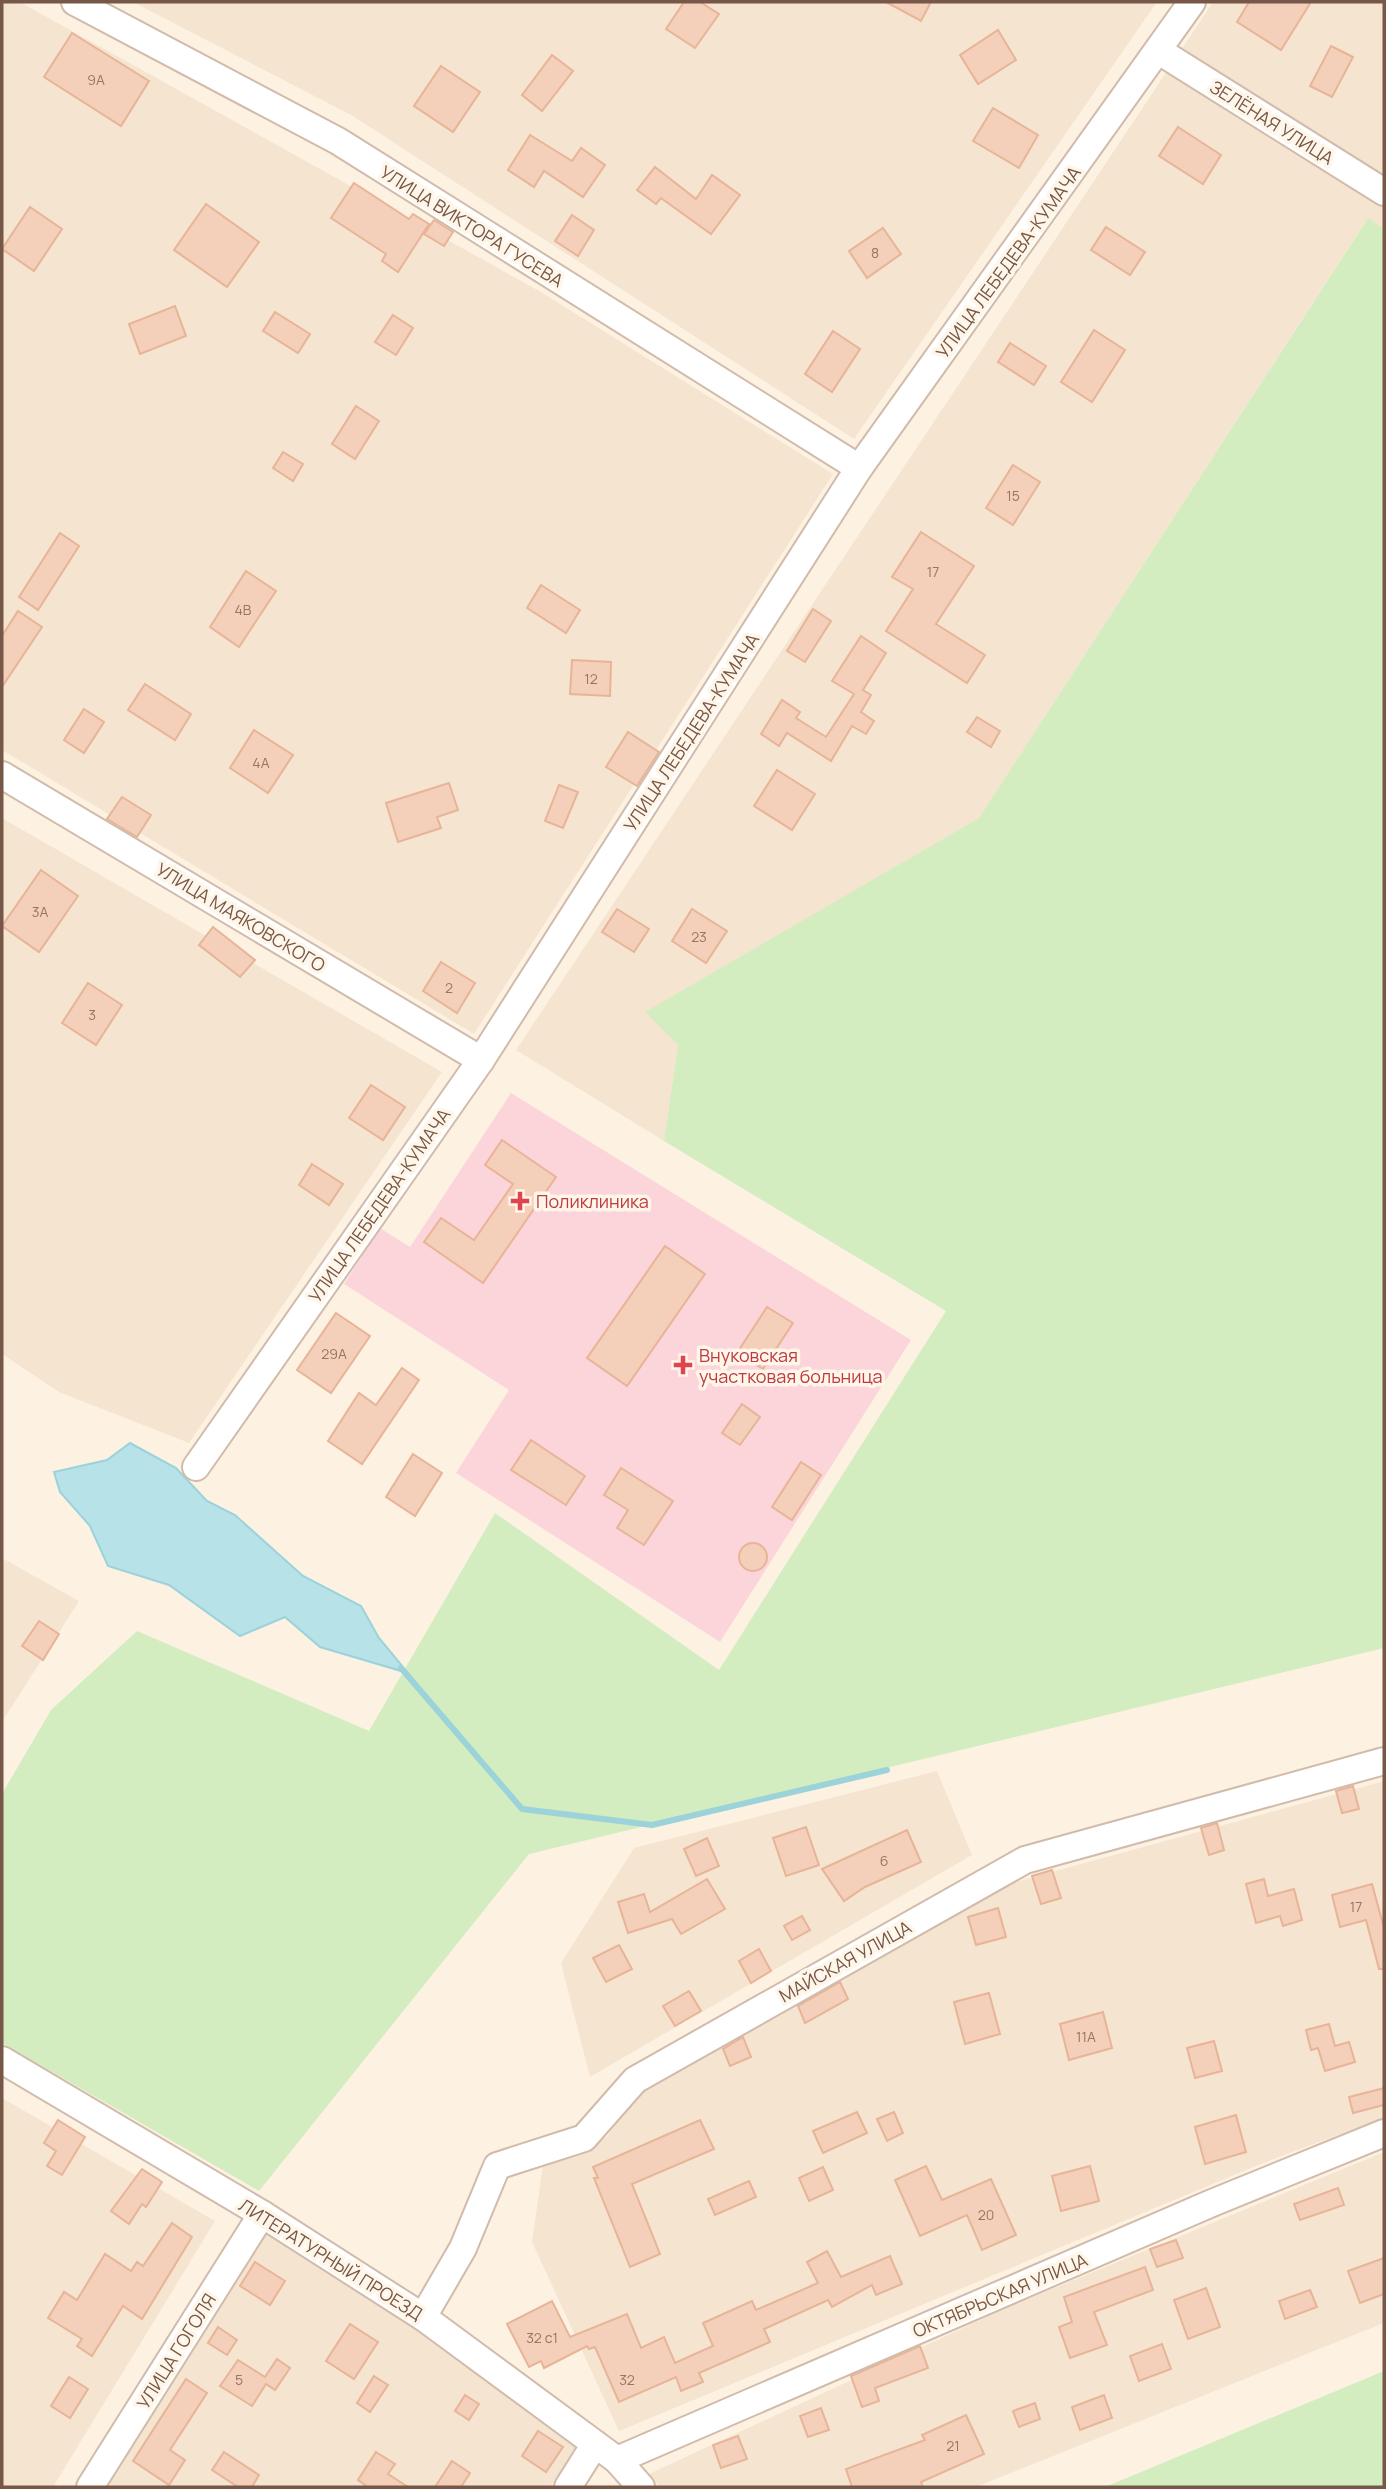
<svg xmlns="http://www.w3.org/2000/svg" width="1386" height="2489" font-family="Manrope,sans-serif">
<style>
.residential{fill:#f5e4d0}
.medical{fill:#fcd5db}
.green{fill:#d3ecc0}
.water{fill:#b6e2e8;stroke:#9cd2da;stroke-width:2}
.lines{fill:none;stroke-linecap:round;stroke-linejoin:round}
.stream{stroke:#9cd2da;stroke-width:6}
.building{fill:#f4cfb9;stroke:#e8b498;stroke-width:2}
.minor-casing{stroke:#d1bbab;stroke-width:30}
.minor{stroke:#fff;stroke-width:26}
.health-dot{fill:#e0444e;stroke:#fff6ea;stroke-width:2.5}
.labels{text-anchor:middle;dominant-baseline:central;stroke-width:7;stroke-linejoin:round;paint-order:stroke}
.number-label{font-size:14px;fill:#967564}
.street-label{font-size:18px;fill:#775747;stroke:#fff6ea}
.health-label{font-size:18px;fill:#be3a42;stroke:#fff6ea;text-anchor:start}
</style>
<rect width="100%" height="100%" fill="#fdf2e2"/>
<!-- residential -->
<g class="residential">
<path d="M2,2H20L541,292L833,474L474,1034L2,750Z"/>
<path d="M133,2H1157L854,439L351,115Z"/>
<path d="M1213,2H1384V229L1367,219L979,818L646,1012L678,1045L664,1141L516,1050Z"/>
<path d="M2,818L442,1072L189,1443L59,1392L2,1354Z"/>
<path d="M2,1558L79,1601L2,1722Z"/>
<path d="M937,1771L972,1855L590,2077L561,1963L634,1848Z"/>
<path d="M1384,1781V2118L1268,2161L619,2431L532,2242L543,2164L607,2137L645,2081L1000,1886Z"/>
<path d="M2,2098L215,2221L53,2487H2Z"/>
<path d="M1384,2152V2323L976,2487H659L649,2474L1006,2308Z"/>
<path d="M263,2229L415,2325L579,2443L550,2487H100Z"/>
</g>
<!-- medical -->
<path class="medical" d="M511,1093L911,1340L720,1642L456,1473L509,1390L344,1284L380,1228L410,1247Z"/>
<!-- green -->
<g class="green">
<path d="M1368,218L1384,229V1648L529,1854L259,2191L2,2043V1794L51,1710L137,1631L369,1731L495,1513L719,1670L946,1311L664,1141L678,1045L645,1012L979,818Z"/>
<path d="M1384,2371V2487H1105Z"/>
</g>
<!-- water -->
<path class="water" d="M130,1443L176,1468L207,1501L235,1515L303,1576L361,1606L379,1638L408,1673L320,1647L285,1617L240,1636L169,1585L108,1566L90,1526L60,1492L54,1472L107,1460Z"/>
<g class="lines">
<!-- stream -->
<path class="stream" d="M401,1668L522,1809L652,1825L887,1770"/>
</g>
<!-- building -->
<g class="building">
<path d="M684,2H700L719,14L695,48L666,29Z"/>
<path d="M886,2H931L921,21Z"/>
<path d="M1249,2H1311L1281,50L1237,22Z"/>
<path d="M998,30L1016,60L978,84L960,55Z"/>
<path d="M72,33L149,81L121,126L44,77Z"/>
<path d="M1331,46L1353,57L1332,97L1310,86Z"/>
<path d="M552,55L573,71L542,111L522,95Z"/>
<path d="M441,66L480,92L453,132L414,106Z"/>
<path d="M993,108L1038,135L1019,168L973,141Z"/>
<path d="M1178,127L1221,155L1203,184L1159,156Z"/>
<path d="M530,135L572,161L581,148L605,165L583,197L544,171L534,187L508,170Z"/>
<path d="M655,167L696,199L712,175L740,195L711,234L661,198L656,204L637,190Z"/>
<path d="M354,183L409,219L413,214L429,224L398,272L382,261L386,254L331,218Z"/>
<path d="M206,204L259,242L227,287L174,250Z"/>
<path d="M30,207L62,229L34,271L2,249Z"/>
<path d="M572,215L594,230L578,256L555,241Z"/>
<path d="M434,220L453,232L444,246L424,234Z"/>
<path d="M1106,227L1145,252L1130,275L1091,250Z"/>
<path d="M883,228L901,254L867,278L849,251Z"/>
<path d="M175,306L186,336L140,354L129,324Z"/>
<path d="M275,312L310,334L298,353L263,331Z"/>
<path d="M393,315L413,328L396,355L375,342Z"/>
<path d="M1094,330L1125,350L1092,402L1061,382Z"/>
<path d="M833,331L860,349L832,392L805,374Z"/>
<path d="M1010,343L1046,366L1034,385L998,362Z"/>
<path d="M356,406L379,421L355,459L332,444Z"/>
<path d="M283,452L303,464L293,481L273,468Z"/>
<path d="M1013,465L1040,482L1013,525L986,508Z"/>
<path d="M921,532L974,566L936,624L985,655L967,683L886,631L913,589L892,577Z"/>
<path d="M60,533L79,546L38,610L19,597Z"/>
<path d="M246,571L276,591L239,647L210,627Z"/>
<path d="M541,585L580,610L566,633L527,608Z"/>
<path d="M813,609L831,621L805,662L787,651Z"/>
<path d="M18,611L42,627L2,687V636Z"/>
<path d="M861,636L886,653L863,690L871,695L861,712L874,721L866,734L852,726L831,761L787,733L779,746L761,734L782,700L800,712L796,718L826,737L854,694L832,681Z"/>
<path d="M572,660L611,662L610,696L570,694Z"/>
<path d="M145,684L191,714L175,740L128,710Z"/>
<path d="M84,709L104,722L84,753L64,740Z"/>
<path d="M977,717L1000,731L991,747L967,732Z"/>
<path d="M254,730L293,755L268,793L230,768Z"/>
<path d="M628,732L659,752L637,786L606,767Z"/>
<path d="M777,770L815,794L792,830L754,806Z"/>
<path d="M449,783L458,810L437,817L441,828L398,842L386,803Z"/>
<path d="M559,785L578,792L563,828L545,821Z"/>
<path d="M122,797L151,815L137,837L107,819Z"/>
<path d="M41,870L78,896L39,952L2,926Z"/>
<path d="M617,909L649,929L634,952L602,932Z"/>
<path d="M692,909L727,931L706,963L672,941Z"/>
<path d="M213,927L255,960L240,977L199,945Z"/>
<path d="M441,962L475,983L457,1013L423,991Z"/>
<path d="M88,983L122,1005L96,1045L62,1023Z"/>
<path d="M371,1085L405,1107L383,1140L349,1118Z"/>
<path d="M502,1140L556,1177L483,1283L424,1242L441,1218L474,1240L513,1184L485,1165Z"/>
<path d="M312,1164L343,1184L329,1205L299,1185Z"/>
<path d="M665,1246L705,1274L627,1386L587,1358Z"/>
<path d="M767,1307L793,1323L763,1369L737,1353Z"/>
<path d="M336,1313L370,1336L331,1393L297,1370Z"/>
<path d="M402,1368L419,1380L362,1464L328,1441L359,1393L376,1405Z"/>
<path d="M742,1404L760,1417L740,1445L722,1433Z"/>
<path d="M531,1440L585,1476L566,1505L511,1470Z"/>
<path d="M413,1454L442,1473L415,1516L386,1497Z"/>
<path d="M801,1462L821,1475L792,1520L772,1507Z"/>
<path d="M621,1468L673,1501L644,1545L617,1528L628,1510L604,1495Z"/>
<circle cx="753" cy="1557" r="14"/>
<path d="M39,1621L59,1634L43,1660L22,1646Z"/>
<path d="M1353,1786L1359,1809L1342,1813L1336,1791Z"/>
<path d="M1217,1823L1224,1850L1209,1855L1201,1828Z"/>
<path d="M806,1827L819,1865L786,1876L773,1838Z"/>
<path d="M907,1830L921,1862L865,1887L844,1901L822,1869Z"/>
<path d="M707,1838L719,1866L696,1876L684,1849Z"/>
<path d="M1052,1870L1061,1898L1041,1904L1032,1876Z"/>
<path d="M707,1879L725,1909L681,1934L672,1919L628,1933L618,1902L644,1894L650,1912Z"/>
<path d="M1264,1879L1268,1896L1294,1889L1302,1920L1283,1926L1280,1916L1256,1923L1246,1884Z"/>
<path d="M1372,1884L1384,1928V1969H1379L1366,1920L1340,1927L1332,1895Z"/>
<path d="M998,1908L1006,1937L976,1945L968,1917Z"/>
<path d="M802,1916L810,1930L792,1940L784,1926Z"/>
<path d="M619,1945L632,1969L606,1982L593,1958Z"/>
<path d="M759,1949L771,1971L751,1983L739,1961Z"/>
<path d="M840,1982L848,1999L805,2023L798,2006Z"/>
<path d="M689,1991L701,2011L675,2026L663,2006Z"/>
<path d="M989,1993L1000,2034L965,2044L954,2002Z"/>
<path d="M1103,2012L1112,2048L1069,2060L1060,2024Z"/>
<path d="M1329,2024L1335,2046L1349,2042L1355,2062L1325,2071L1318,2048L1311,2050L1306,2030Z"/>
<path d="M743,2037L751,2057L730,2066L723,2049Z"/>
<path d="M1214,2041L1222,2071L1195,2078L1187,2048Z"/>
<path d="M1384,2088V2105L1353,2113L1349,2097Z"/>
<path d="M857,2112L867,2133L823,2153L813,2131Z"/>
<path d="M894,2112L903,2133L887,2141L877,2119Z"/>
<path d="M1236,2115L1246,2152L1205,2164L1195,2127Z"/>
<path d="M58,2120L85,2137L62,2175L47,2166L56,2151L44,2143Z"/>
<path d="M700,2120L714,2149L632,2184L660,2254L630,2267L594,2178H598L593,2167Z"/>
<path d="M926,2166L942,2200L991,2179L1016,2235L982,2250L967,2215L920,2236L895,2180Z"/>
<path d="M1090,2166L1099,2201L1061,2211L1052,2176Z"/>
<path d="M823,2167L833,2190L809,2201L799,2178Z"/>
<path d="M142,2169L162,2182L146,2207L142,2204L129,2224L111,2211Z"/>
<path d="M749,2181L756,2197L715,2215L708,2199Z"/>
<path d="M1338,2188L1344,2205L1300,2220L1294,2204Z"/>
<path d="M172,2223L192,2237L142,2319L123,2306L92,2356L77,2346L82,2339L48,2318L64,2292L77,2300L105,2254L131,2271L137,2262L143,2266Z"/>
<path d="M1176,2240L1183,2258L1157,2267L1150,2249Z"/>
<path d="M827,2251L841,2277L890,2256L902,2284L876,2295L872,2285L832,2307L828,2300L764,2329L770,2342L699,2373L703,2382L681,2391L676,2377L619,2402L595,2347L589,2349L587,2346L544,2368L541,2361L529,2367L507,2324L552,2301L570,2337L627,2314L641,2348L664,2337L675,2363L713,2346L703,2323L752,2301L756,2310L818,2283L807,2262Z"/>
<path d="M1384,2258V2294L1360,2303L1348,2271Z"/>
<path d="M255,2262L285,2281L270,2305L240,2286Z"/>
<path d="M1145,2267L1153,2290L1094,2312L1107,2345L1070,2358L1059,2327L1072,2322L1064,2297Z"/>
<path d="M1206,2288L1220,2327L1188,2339L1174,2300Z"/>
<path d="M1310,2290L1317,2307L1285,2319L1279,2301Z"/>
<path d="M350,2324L378,2342L354,2379L326,2361Z"/>
<path d="M218,2327L237,2340L227,2355L208,2343Z"/>
<path d="M1162,2344L1171,2369L1139,2381L1130,2356Z"/>
<path d="M920,2346L928,2368L875,2388L879,2401L862,2407L851,2376Z"/>
<path d="M277,2359L290,2368L275,2390L266,2384L252,2406L220,2386L238,2360L265,2377Z"/>
<path d="M374,2376L388,2385L370,2412L357,2403Z"/>
<path d="M69,2377L88,2389L70,2418L51,2406Z"/>
<path d="M186,2379L207,2393L170,2450L185,2460L169,2485L133,2461Z"/>
<path d="M465,2395L479,2404L469,2420L455,2411Z"/>
<path d="M1104,2395L1112,2418L1080,2430L1072,2407Z"/>
<path d="M1035,2403L1040,2419L1019,2427L1013,2411Z"/>
<path d="M821,2408L829,2430L808,2437L800,2416Z"/>
<path d="M966,2415L984,2454L921,2482L923,2487H852L846,2469L925,2440L922,2435Z"/>
<path d="M538,2431L563,2447L546,2472L522,2456Z"/>
<path d="M738,2436L747,2459L721,2468L713,2445Z"/>
<path d="M224,2452L259,2475L252,2487H238L212,2470Z"/>
<path d="M376,2452L395,2464L388,2474L408,2487H368L358,2480Z"/>
<path d="M452,2461L470,2473L461,2487H435Z"/>
</g>
<g class="lines">
<defs>
<g id="minor">
<path d="M75,2L338,141L859,468"/>
<path d="M1159,51L1384,192"/>
<path d="M2,775L481,1060"/>
<path d="M196,1467L481,1060L859,468L1192,2"/>
<path d="M2,2060L262,2214L423,2317L617,2460L641,2487"/>
<path d="M423,2317L463,2248L497,2166L584,2138L635,2080L1025,1860L1384,1761"/>
<path d="M617,2460L1212,2203L1384,2133"/>
<path d="M90,2487L262,2214"/>
<path d="M568,2487L595,2444"/>
</g>
</defs>
<!-- minor casing -->
<use href="#minor" class="minor-casing"/>
<!-- minor -->
<use href="#minor" class="minor"/>
</g>
<!-- markers -->
<g class="health-dot">
<path d="M516.5 1190.5h7v7h7v7h-7v7h-7v-7h-7v-7h7z"/>
<path d="M679.5 1354.5h7v7h7v7h-7v7h-7v-7h-7v-7h7z"/>
</g>
<g class="labels">
<!-- number labels -->
<g class="number-label">
<text x="96" y="79">9А</text>
<text x="875" y="252">8</text>
<text x="1013" y="495">15</text>
<text x="933" y="571">17</text>
<text x="243" y="609">4В</text>
<text x="591" y="678">12</text>
<text x="261" y="762">4А</text>
<text x="40" y="911">3А</text>
<text x="699" y="936">23</text>
<text x="449" y="987">2</text>
<text x="92" y="1014">3</text>
<text x="334" y="1353">29А</text>
<text x="884" y="1860">6</text>
<text x="1356" y="1906">17</text>
<text x="1086" y="2036">11А</text>
<text x="986" y="2214">20</text>
<text x="542" y="2337">32 с1</text>
<text x="239" y="2379">5</text>
<text x="627" y="2379">32</text>
<text x="953" y="2445">21</text>
</g>
<!-- street labels -->
<g class="street-label">
<text transform="translate(1272 122) rotate(32)">ЗЕЛЁНАЯ УЛИЦА</text>
<text transform="translate(472 226) rotate(32)">УЛИЦА ВИКТОРА ГУСЕВА</text>
<text transform="translate(1008 262) rotate(-54)">УЛИЦА ЛЕБЕДЕВА-КУМАЧА</text>
<text transform="translate(691 732) rotate(-57)">УЛИЦА ЛЕБЕДЕВА-КУМАЧА</text>
<text transform="translate(241 917) rotate(31)">УЛИЦА МАЯКОВСКОГО</text>
<text transform="translate(379 1205) rotate(-55)">УЛИЦА ЛЕБЕДЕВА-КУМАЧА</text>
<text transform="translate(845 1961) rotate(-29)">МАЙСКАЯ УЛИЦА</text>
<text transform="translate(331 2259) rotate(32)">ЛИТЕРАТУРНЫЙ ПРОЕЗД</text>
<text transform="translate(1000 2295) rotate(-23)">ОКТЯБРЬСКАЯ УЛИЦА</text>
<text transform="translate(176 2351) rotate(-58)">УЛИЦА ГОГОЛЯ</text>
</g>
<!-- health labels -->
<g class="health-label">
<text x="536" y="1201">Поликлиника</text>
<text x="699" y="1355">Внуковская<tspan x="699" dy="21">участковая больница</tspan></text>
</g>
</g>
<!-- border -->
<rect width="1386" height="2489" fill="none" stroke="#775747" stroke-width="7"/>
</svg>
